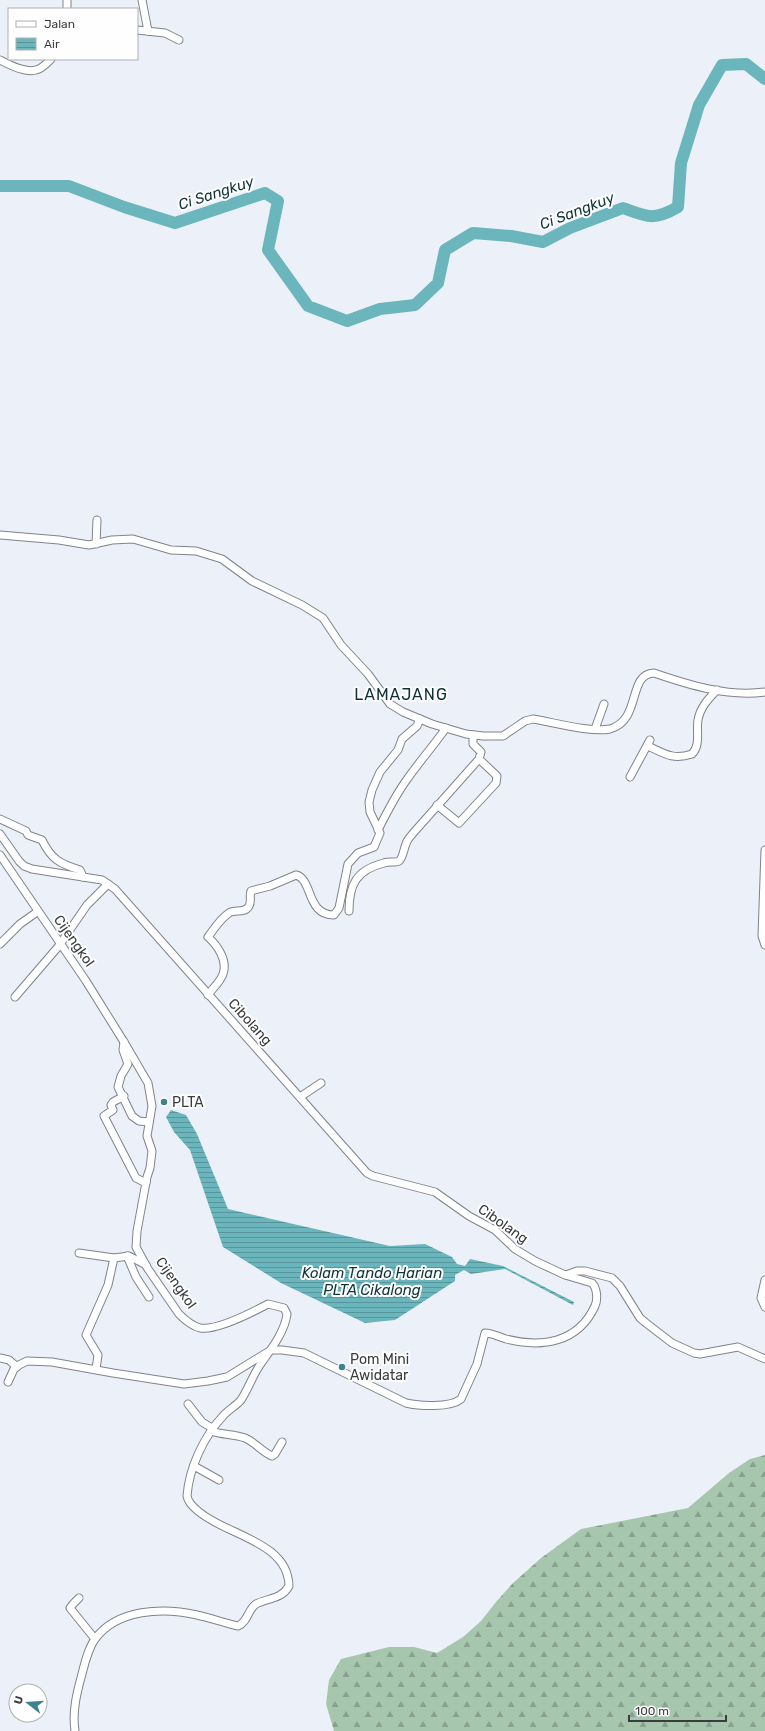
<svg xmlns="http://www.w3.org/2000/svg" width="765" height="1731" font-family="Rubik,sans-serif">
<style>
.forest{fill:url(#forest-firs)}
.water{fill:url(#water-rules)}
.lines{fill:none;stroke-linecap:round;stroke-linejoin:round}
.river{stroke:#6ab6bc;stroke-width:12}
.street-casing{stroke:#7f838b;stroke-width:9}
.street{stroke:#fff;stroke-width:7}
.poi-dot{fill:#3d828f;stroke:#fefefe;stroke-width:1.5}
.labels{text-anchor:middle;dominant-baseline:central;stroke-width:4;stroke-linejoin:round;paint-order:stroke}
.street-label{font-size:14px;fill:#3a3c3f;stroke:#fefefe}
.poi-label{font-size:14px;fill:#3a3c3f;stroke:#fefefe;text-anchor:start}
.water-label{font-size:15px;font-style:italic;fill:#11363a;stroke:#fefefe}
.quarter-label{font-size:16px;letter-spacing:1px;fill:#103137;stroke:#fefefe}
</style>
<defs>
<pattern id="forest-firs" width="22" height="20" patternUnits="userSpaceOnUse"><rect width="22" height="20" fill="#a7c6ae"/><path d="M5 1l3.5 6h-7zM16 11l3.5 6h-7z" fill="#89a28f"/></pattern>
<pattern id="water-rules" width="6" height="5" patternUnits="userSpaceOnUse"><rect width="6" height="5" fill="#6ab6bc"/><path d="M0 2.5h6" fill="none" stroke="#58959a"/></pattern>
</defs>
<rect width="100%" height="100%" fill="#ecf1f9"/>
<!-- forest -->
<path class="forest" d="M765,1455V1731H334L326,1704L329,1680L341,1659L389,1647H414L437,1653L463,1637L481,1621L496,1602L512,1584L541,1558L581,1529L688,1508L729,1473L750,1459Z"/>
<!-- water -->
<path class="water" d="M171,1110L186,1115L197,1134L228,1209L390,1246L425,1244L452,1257L457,1264L465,1266L470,1259L503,1266L574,1302L573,1305L505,1269L471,1274L464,1270L455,1275V1281L395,1320L365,1323L281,1283L223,1247L190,1150L174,1132L166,1117Z"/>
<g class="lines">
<!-- river -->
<path class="river" d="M0,186H69L124,207L175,223L265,193L278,201L268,250L308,306L347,321L380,309L415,305L438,283L445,250L473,233L511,236L543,242L570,228L623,208C647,217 654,221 678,207L681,163L699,105L722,65L746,64L765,79"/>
<defs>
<g id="street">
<path d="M142,0L148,31"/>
<path d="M67,9V0"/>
<path d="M137,30L165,33L179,40"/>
<path d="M0,60C10,65 25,73 36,70C42,69 47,63 51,59"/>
<path d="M0,535L59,540L89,545L112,540L133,539L171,550L196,551L222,559L252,581L302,605L323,618L341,645L368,674L390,704L403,712L432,724L466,734L483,736H503L525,721L533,719C552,722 592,733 610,729C642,720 627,674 654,673C689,685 727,697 765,692"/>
<path d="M96,544L97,520"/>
<path d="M595,729L604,704"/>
<path d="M648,746C665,754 673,760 692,754C701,745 696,731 698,720C700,708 708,699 717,690"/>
<path d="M630,777L650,740"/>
<path d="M437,805L459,823L496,783L497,776L479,759"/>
<path d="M0,819L26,831L28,835L42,840C51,859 60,864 80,870L83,877"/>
<path d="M378,830C387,812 396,794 408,778C420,761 434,745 446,728"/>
<path d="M0,834L19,861L24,866L32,869L102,880L115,889L367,1173L373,1176L435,1192L469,1216L495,1230L515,1249L535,1261L565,1275L592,1283C597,1288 598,1299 595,1306C578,1343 542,1348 506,1339C499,1337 492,1333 485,1333L477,1364L461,1399C450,1408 419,1406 406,1403L304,1353L282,1350H271L227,1377L208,1381L184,1384L113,1373L52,1362L27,1361L19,1365L14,1369L8,1382"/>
<path d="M765,850L762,936L765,945"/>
<path d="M0,855L86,981L124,1042L148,1083L152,1106L147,1136L152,1151L150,1168L147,1177L137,1231L136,1247L148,1269L179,1314C185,1320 192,1326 200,1328C217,1331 253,1312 268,1304L284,1308L287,1314C285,1331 272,1348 262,1362C253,1374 249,1388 241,1400C236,1406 228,1410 223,1416C204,1436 189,1468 187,1496C188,1502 193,1507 198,1511C225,1535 288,1541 289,1586C282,1599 268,1598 256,1604C248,1609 248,1622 238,1626C224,1623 211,1618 197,1615C163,1607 117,1609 95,1639C88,1649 85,1662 82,1674C77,1692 72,1711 75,1731"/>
<path d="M349,911C349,885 356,870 384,863C388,861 396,863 399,861C403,858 404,848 406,844C407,839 412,835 415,831L479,759L481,752L473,744V735"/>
<path d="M0,944L20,924L37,912"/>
<path d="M208,995C212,989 221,981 223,974C228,960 217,945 208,937C214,929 220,919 229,913C235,909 245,914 249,906C252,901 249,896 251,891L270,886L296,875C313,879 306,915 334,915L339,908L348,864L358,853L374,847L380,833L370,812L369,802L372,790L380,772L398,750L402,739L417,726L420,719"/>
<path d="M15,997L58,947L87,905L108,884"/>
<path d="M124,1042L123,1050L128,1064L121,1076L118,1087L132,1116L139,1121L149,1122"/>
<path d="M124,1096L113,1102L111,1105L113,1110L104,1116L136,1178L146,1183"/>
<path d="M300,1097L321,1083"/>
<path d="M79,1253L114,1258L129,1256L146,1265"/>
<path d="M127,1256L136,1277L149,1297"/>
<path d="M566,1275L577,1271H585L612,1278L620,1286L640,1318L646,1323L672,1343L694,1353L700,1354L738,1347L765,1359"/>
<path d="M765,1280L761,1298L765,1307"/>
<path d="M0,1358L9,1360L17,1367"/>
<path d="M96,1369L98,1355L86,1335L108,1285L114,1258"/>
<path d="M188,1404L202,1422L212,1428"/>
<path d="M211,1431C222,1435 234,1434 245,1438C255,1442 262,1452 272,1456L275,1454L282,1442"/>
<path d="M194,1466L219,1480"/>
<path d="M79,1598L73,1604L70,1608L95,1639"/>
</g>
</defs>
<!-- street casing -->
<use href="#street" class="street-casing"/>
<!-- street -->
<use href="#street" class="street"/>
</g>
<!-- markers -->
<g class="poi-dot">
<circle cx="164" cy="1102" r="4"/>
<circle cx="342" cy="1367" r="4"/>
</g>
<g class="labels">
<!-- street labels -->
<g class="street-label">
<text transform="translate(74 941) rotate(55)">Cijengkol</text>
<text transform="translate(250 1022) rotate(48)">Cibolang</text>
<text transform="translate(503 1224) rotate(35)">Cibolang</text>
<text transform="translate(176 1283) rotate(55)">Cijengkol</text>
</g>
<!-- poi labels -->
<g class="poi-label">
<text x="172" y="1102">PLTA</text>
<text x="350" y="1359">Pom Mini<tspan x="350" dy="16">Awidatar</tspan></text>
</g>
<!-- water labels -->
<g class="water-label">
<text transform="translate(216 193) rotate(-18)">Ci Sangkuy</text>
<text transform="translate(577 211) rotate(-21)">Ci Sangkuy</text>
<text x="372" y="1273">Kolam Tando Harian<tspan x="372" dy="17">PLTA Cikalong</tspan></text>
</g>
<!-- quarter labels -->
<g class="quarter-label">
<text x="401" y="694">LAMAJANG</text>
</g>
</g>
<!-- legend -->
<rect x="8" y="8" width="130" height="52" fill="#fefefe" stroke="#b0b0b2"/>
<rect x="16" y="21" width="20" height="6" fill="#ffffff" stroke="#b0b0b2"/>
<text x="44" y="28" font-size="12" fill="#3a3c3f">Jalan</text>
<rect x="16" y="38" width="20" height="12" fill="url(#water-rules)" stroke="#b0b0b2"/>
<text x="44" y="48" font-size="12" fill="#3a3c3f">Air</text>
<!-- north arrow -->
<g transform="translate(28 1703) rotate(287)"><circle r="19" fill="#fefefe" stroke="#b0b0b2"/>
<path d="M0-3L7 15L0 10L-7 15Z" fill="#3d828f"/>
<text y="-6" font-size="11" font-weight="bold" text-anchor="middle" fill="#3a3c3f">U</text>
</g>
<!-- scale -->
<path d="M629 1715v6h97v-6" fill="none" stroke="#3a3c3f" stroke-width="2"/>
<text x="635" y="1715" font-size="12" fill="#3a3c3f" stroke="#fefefe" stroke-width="3" paint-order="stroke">100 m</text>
</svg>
